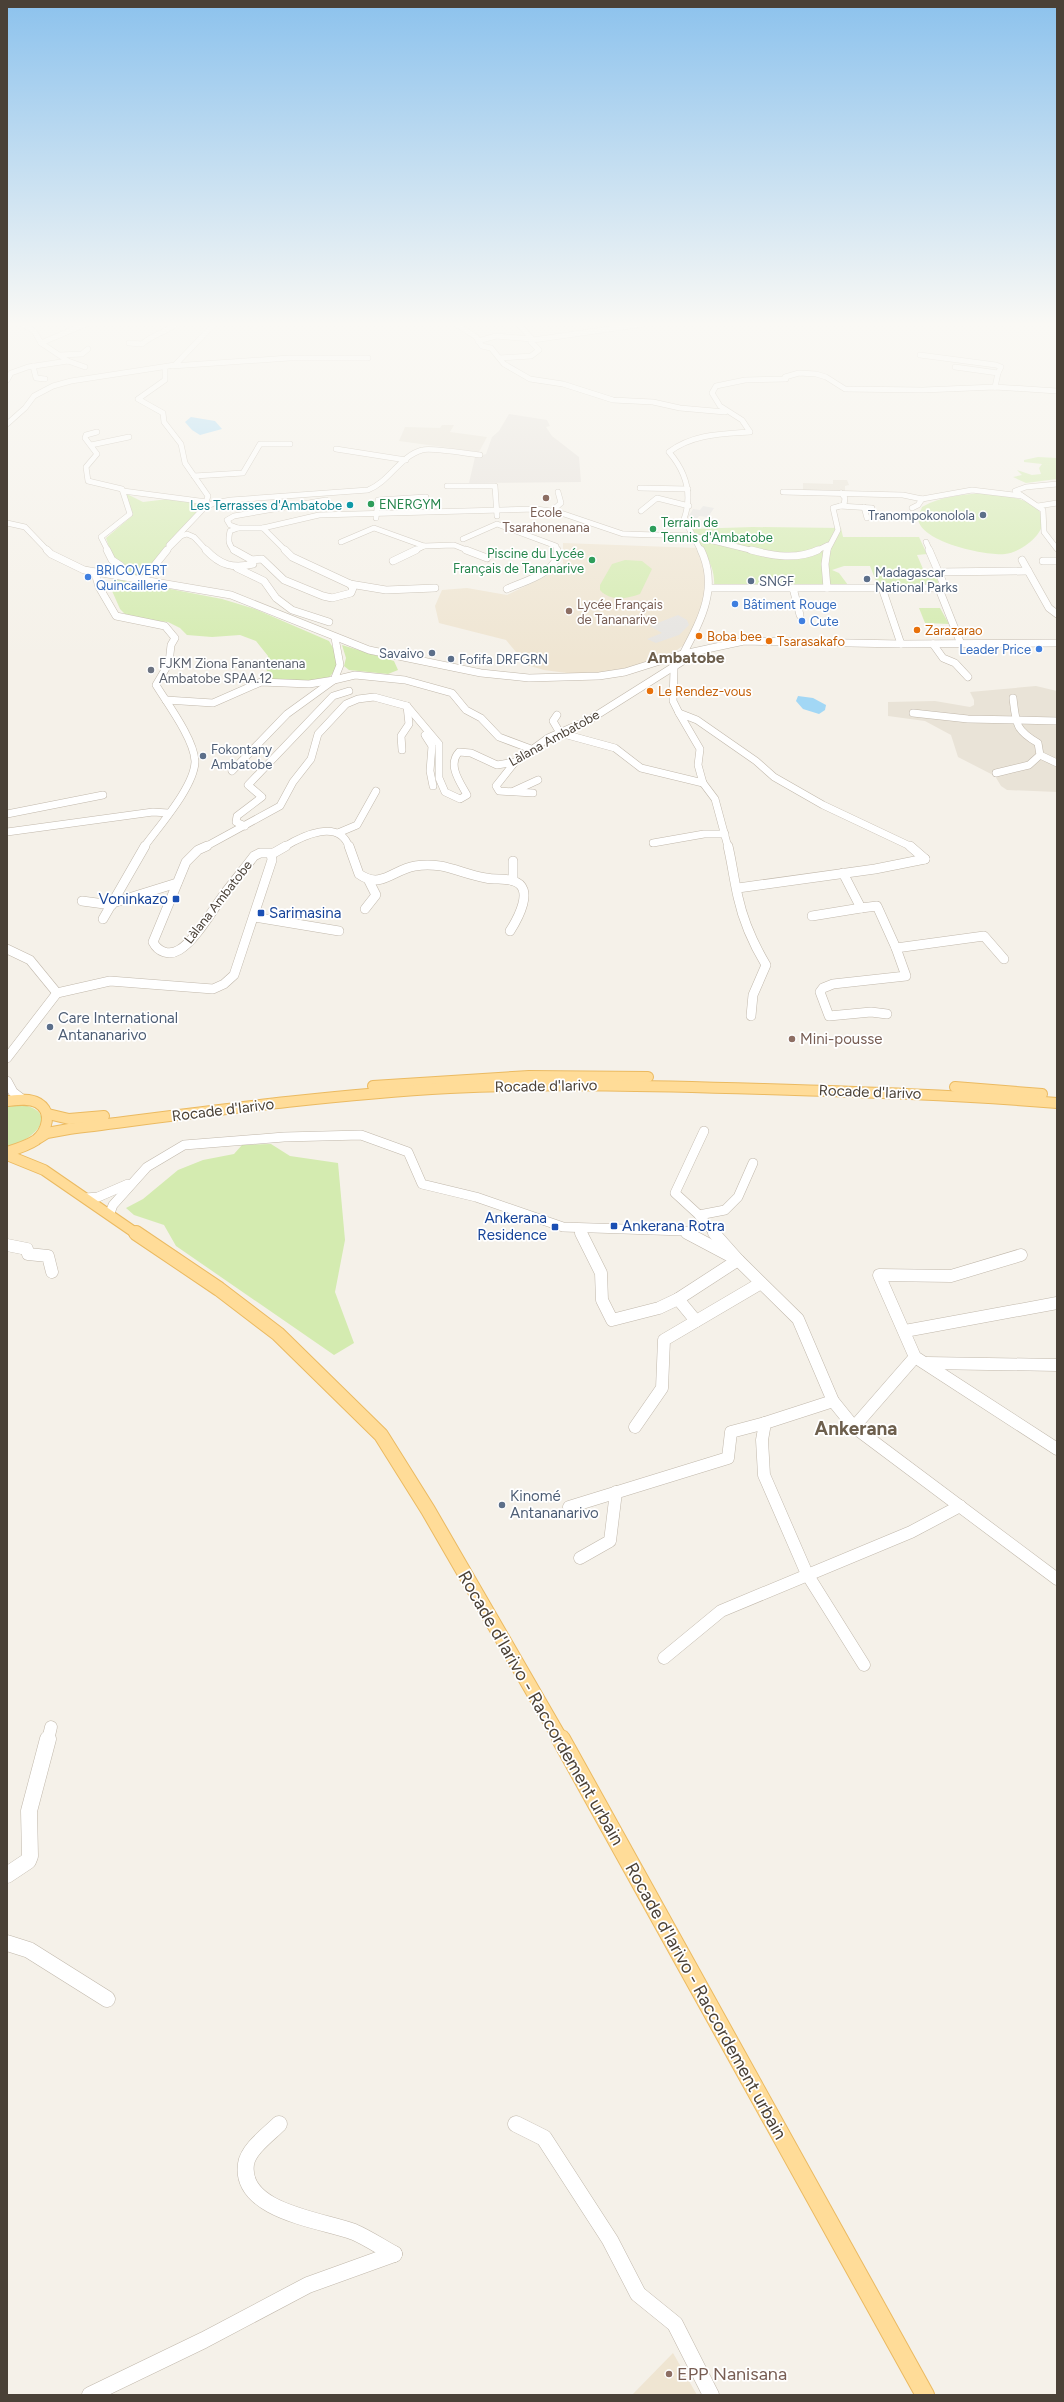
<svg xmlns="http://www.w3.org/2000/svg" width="1064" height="2402" font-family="Figtree,sans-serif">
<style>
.residential{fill:#e9e3d7}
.industrial{fill:#e5e0da}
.education{fill:#efe5d2}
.green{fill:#d4ebb0}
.parking{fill:#e6e4e1}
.water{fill:#a2d7f5}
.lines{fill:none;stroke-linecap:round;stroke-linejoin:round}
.minor-far4-casing{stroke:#c1b8ab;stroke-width:6}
.minor-far3-casing{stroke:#c1b8ab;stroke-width:8}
.minor-far2-casing{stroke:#c1b8ab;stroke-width:10}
.minor-far1-casing{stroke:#c1b8ab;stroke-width:13}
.minor-casing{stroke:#c1b8ab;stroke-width:17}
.major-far2-casing{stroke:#ebba61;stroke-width:12}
.major-far1-casing{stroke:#ebba61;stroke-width:16}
.major-casing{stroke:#ebba61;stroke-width:20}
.minor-far4{stroke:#fff;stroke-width:5}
.minor-far3{stroke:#fff;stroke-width:7}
.minor-far2{stroke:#fff;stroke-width:9}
.minor-far1{stroke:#fff;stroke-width:12}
.minor{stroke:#fff;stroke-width:16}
.major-far2{stroke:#ffdc98;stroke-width:10}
.major-far1{stroke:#ffdc98;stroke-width:14}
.major{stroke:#ffdc98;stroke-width:18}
.education-dot{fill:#8d6e63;stroke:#fff;stroke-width:1.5}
.leisure-dot{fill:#2e9e5b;stroke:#fff;stroke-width:1.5}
.culture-dot{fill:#0f9aa8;stroke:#fff;stroke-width:1.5}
.service-dot{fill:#5c6f8a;stroke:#fff;stroke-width:1.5}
.shop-dot{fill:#3f7fe0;stroke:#fff;stroke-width:1.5}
.food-dot{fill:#e8710a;stroke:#fff;stroke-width:1.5}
.worship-dot{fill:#6b7280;stroke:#fff;stroke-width:1.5}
.transit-dot{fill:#1a4fb4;stroke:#fff;stroke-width:1.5}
.labels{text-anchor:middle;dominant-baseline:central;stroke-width:3.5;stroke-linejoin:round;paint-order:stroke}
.far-leisure-label{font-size:13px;fill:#27864d;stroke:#fff;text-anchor:start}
.far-culture-label{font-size:13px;fill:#0d838f;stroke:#fff;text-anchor:end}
.far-education-label{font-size:13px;fill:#785e54;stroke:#fff}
.far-service-label{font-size:13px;fill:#4e5e75;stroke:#fff;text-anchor:start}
.far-shop-label{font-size:13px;fill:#366cbe;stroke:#fff;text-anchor:start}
.far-food-label{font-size:13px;fill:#c56008;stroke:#fff;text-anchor:start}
.far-worship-label{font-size:13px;fill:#5b616d;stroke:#fff;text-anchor:start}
.far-street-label{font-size:13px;fill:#4a4137;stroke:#fff}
.transit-label{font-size:15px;fill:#164399;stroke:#fff;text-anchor:end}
.service-label{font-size:15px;fill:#4e5e75;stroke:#fff;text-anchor:start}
.education-label{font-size:15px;fill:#785e54;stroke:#fff;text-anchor:start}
.street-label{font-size:15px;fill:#4a4137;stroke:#fff}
.far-district-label{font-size:16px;font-weight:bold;fill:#6d5f4d;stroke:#fff}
.near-street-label{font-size:18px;fill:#4a4137;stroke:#fff}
.near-education-label{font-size:18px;fill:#785e54;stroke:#fff;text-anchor:start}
.district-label{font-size:19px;font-weight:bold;fill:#6d5f4d;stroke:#fff}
</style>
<rect width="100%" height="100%" fill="#f5f1e9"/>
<!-- residential -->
<g class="residential">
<path d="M442,425H454L450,432L487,437L479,452L399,441L405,427L440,428Z"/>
<path d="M833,480H847L849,485L845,486V491H803V483L833,484Z"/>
<path d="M1036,686L1057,691V792L1007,790L1001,786L995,776L958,757L951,735L925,721L888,716V702L935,701L970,707L974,705V700L970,692Z"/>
</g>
<!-- industrial -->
<path class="industrial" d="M509,414L547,420L550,426L546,427L552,436L579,457L581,482L469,483L475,457L486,454L492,437L499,431Z"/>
<!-- education -->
<g class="education">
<path d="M563,543L698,548L706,577L702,616L684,645L670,655L637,666L592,674H574L544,670L527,665L506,640L439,623L435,606L442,590L467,588L507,595L563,568Z"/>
<path d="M673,2353L697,2395H632Z"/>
</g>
<!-- green -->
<g class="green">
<path d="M1038,457L1057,458V479L1026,483L1013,477L1022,475L1017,470L1032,475L1041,474L1039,468L1042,464L1024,462V460Z"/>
<path d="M125,493L143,502L176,498L205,503L139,583L222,599L255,609L329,641L336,653V669L327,680L299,683L266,680L268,656L256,641L240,635L212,637L187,635L180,628L168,622L130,619L120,609L109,584L116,579L123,568L111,553L106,538L132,516Z"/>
<path d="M982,493C999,496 1022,496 1035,507C1058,525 1024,552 1005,554C985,556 921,542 918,519C918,515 921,510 922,507C941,496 961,495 982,493Z"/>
<path d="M753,527L841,528L843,537H919L927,554L917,555L927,578H937L939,586H878L870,566H844L832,570L839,573L848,585L714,586C716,563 700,549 691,529Z"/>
<path d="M625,560L642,561L652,569L640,594C626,599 611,602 600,590V585L612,564Z"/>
<path d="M919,608H940L949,624L925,623Z"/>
<path d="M342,645L394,661L398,670L388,674L349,670L344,666L346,658Z"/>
<path d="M23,1105C62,1113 31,1143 7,1146V1106Z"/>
<path d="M271,1144L290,1156L338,1163L345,1240L335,1292L354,1343L334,1355L176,1246L164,1225L134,1215L126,1208L143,1199L178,1170L203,1160L234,1154L242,1145Z"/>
</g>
<!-- parking -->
<g class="parking">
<path d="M703,506L714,508L708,517L699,516L697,519L688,517L693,509L700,510Z"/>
<path d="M678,615L687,620L689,625L679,635L656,643L647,639L662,633L650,626Z"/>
</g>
<!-- water -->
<g class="water">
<path d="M191,417L215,421L222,429L200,435L192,430L185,422Z"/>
<path d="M798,696L813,698L826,705L825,710L819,714L803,709L796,701Z"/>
</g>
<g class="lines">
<defs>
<g id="minor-far4">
<path d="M22,324L34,331L41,343L68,361"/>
<path d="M456,324L476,337L482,346L491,348L504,364L530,379L563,384L613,400L653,402L680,408L725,412"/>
<path d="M518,324L533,340"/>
<path d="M478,341L496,336L532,339"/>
<path d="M41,343L86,324"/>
<path d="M129,343L142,344C155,333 163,334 176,324"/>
<path d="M60,355L82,354L88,349"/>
<path d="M920,355L996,365L1001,367L998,373"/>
<path d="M500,358L531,356L539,350L531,342L533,340L644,324"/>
<path d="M33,366L36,378L45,379"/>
<path d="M172,366L289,358H368"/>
<path d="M165,367V380L138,399L163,413L164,422L181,444L185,463L208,496L204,508L169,545"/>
<path d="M955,367L998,373L995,387"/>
<path d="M7,380L11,373L28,367L68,361L85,367"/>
<path d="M7,424L25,408L34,396L53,386L71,381L175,365L214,324"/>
<path d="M97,432L86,435L85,438L97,454L86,467L88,481L122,489L130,514L101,537L108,551"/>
<path d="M91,445L129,437"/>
<path d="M336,449L406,460"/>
<path d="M194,476L243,473L260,444H290"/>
<path d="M1057,484L1026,487L1015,491L1043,510L1044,532L1057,549"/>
<path d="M447,486H495L497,516"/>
<path d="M640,488L688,489"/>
<path d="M123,491L207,502"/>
<path d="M783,492L903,495L922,499L972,490L1022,496"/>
<path d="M326,500L234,516L227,520L230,525L238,528H263L319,515L536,509L558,512L623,534L693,536L754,551"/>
<path d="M840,506L872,508"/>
<path d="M1038,506L1057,503"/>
<path d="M864,507L867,518"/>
<path d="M204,508L214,503L231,500L368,490C389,482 400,456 422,450C431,447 468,454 480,455"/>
<path d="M912,508L918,505L922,499"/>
<path d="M553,510L561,503L558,492"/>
<path d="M641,511L657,498L689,506"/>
<path d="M376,518L378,500L426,497"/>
<path d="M7,523L25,527L48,551"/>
<path d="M263,528L286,551"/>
<path d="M463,539L497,524L556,546L557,551"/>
<path d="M341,542L374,528L424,546L454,545L469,551"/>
<path d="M926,542L930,551"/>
<path d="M166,551L181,536L187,534L194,537L207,551"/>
<path d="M235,551C228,545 228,540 230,531L238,528"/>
<path d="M414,551L424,546"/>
<path d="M701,551L684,519C693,494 686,472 669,452C693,434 721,434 750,432L742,420L720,406L712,393L716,386L745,380L786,379L785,377L799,373L816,374L826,377L845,389L923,390L995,387L1057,391"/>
<path d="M816,551L828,545"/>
<path d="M827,551L838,530L833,508L844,505L845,498L841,493"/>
</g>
<g id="minor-far3">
<path d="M47,550L51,554L84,570L231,595L369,650L481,673L529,678L599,676L625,672L679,655L744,641L901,644L1057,643"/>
<path d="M107,550L112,560L121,566L122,570L118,575"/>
<path d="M206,550C220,565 233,569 253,564L252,560L234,550"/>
<path d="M285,550L292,557L350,584L386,590L435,588"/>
<path d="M466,550L487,558"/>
<path d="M751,550C773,556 797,560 818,550"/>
<path d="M252,560L262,559L284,580L323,596L332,598L351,593L353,588L350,584"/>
<path d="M1022,560L1049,608L1057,614"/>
<path d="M393,561L416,550"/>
<path d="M1043,561H1057"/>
<path d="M237,568L264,581L276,598L292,610L329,622"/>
<path d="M938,572L1028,571"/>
<path d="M95,573L99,587L116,616L165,626L175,638L171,645L169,663L156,685C167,703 194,739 195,761C195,786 159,826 144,847"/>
<path d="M143,580L167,550"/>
<path d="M711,588H827L825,564L827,550"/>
<path d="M793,588L800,615"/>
<path d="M827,588H941L944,585L929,550"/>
<path d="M882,588L901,644"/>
<path d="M507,589C522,582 561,572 557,550"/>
<path d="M939,589L961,644"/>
<path d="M933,644L943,658L955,663L968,677"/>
<path d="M683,654C701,620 719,588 701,550"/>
<path d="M674,669L673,701L679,713"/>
<path d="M166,700L213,703L261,682L309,684L334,680L340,665L335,638"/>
<path d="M913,713L968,719L1057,721"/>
<path d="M557,715L553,721L560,733L615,748L641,768L703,783"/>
<path d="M425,735L432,746L430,771L433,786"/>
<path d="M402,750L401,736L409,724L407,706"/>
<path d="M1040,755L1057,763"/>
<path d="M515,762L496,786L499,791L533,793"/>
<path d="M232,771L287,714L334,680L355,675L405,680L452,693L466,710L481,718L499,737L531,749"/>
<path d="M996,773L1029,765L1040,755L1038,743C1015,730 1016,723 1013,698"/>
<path d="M514,791L538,780"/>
<path d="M7,814L103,795"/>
<path d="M245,826L236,822L237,816L262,797L248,785L333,696L349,691"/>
<path d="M7,832L153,812L168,813"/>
<path d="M338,833L357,825L376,791"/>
<path d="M653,843L704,834H725"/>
<path d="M205,847L280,806L293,782L311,759L318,734L346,704L358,699L374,697L407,706L439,744V778L445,792L460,799L467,795C460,782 447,765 459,752L471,753L497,765L515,762L548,738L589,720L697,652"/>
<path d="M284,847C302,836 339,818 349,847"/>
<path d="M728,847L715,799L703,783L698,765L700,749L679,713L697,720L756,761L774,777L823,805L912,847"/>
</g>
<g id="minor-far2">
<path d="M349,846L359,874C381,890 394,869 415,866C443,861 461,874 486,878C495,880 505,878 513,881C536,887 517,920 510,931"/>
<path d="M728,846C732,863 734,880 738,897C743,920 754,945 766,965L753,995L751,1016"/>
<path d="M910,846L925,859"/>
<path d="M272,854L286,846"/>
<path d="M513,861V880"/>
<path d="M843,873L861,908L877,906L896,948L984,936L1004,959"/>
<path d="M738,888L875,869L925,859"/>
<path d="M82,901L112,905"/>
<path d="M116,902L177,883"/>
<path d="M365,909L376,895L368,879"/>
<path d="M812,916L861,908"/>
<path d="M254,917L339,931"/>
<path d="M103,919L145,846"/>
<path d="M7,949L30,960L57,993"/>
<path d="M887,1014L871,1012L829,1016L820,992L823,988L833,984L906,976L896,948"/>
<path d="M7,1058L57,993L110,981L213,989L224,984L234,975L272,860L271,853H260L254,856C245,868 235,880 225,893C213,909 196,940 179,950C169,956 158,952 153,942L186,862L198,850L207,846"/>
<path d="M7,1081L13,1092L22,1099"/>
<path d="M86,1198L98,1197L128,1184"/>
<path d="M110,1213L113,1205L147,1167L184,1145L284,1137L361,1135L408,1152L422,1184L476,1197L563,1227L684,1231L689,1234"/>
<path d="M699,1215L675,1193L704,1131"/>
<path d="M579,1228L582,1234"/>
<path d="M715,1234L699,1215L725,1210L738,1197L753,1163"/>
</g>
<g id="minor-far1">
<path d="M581,1233L601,1273L602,1300L612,1320L659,1308L678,1299"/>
<path d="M687,1233L738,1260L798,1319L833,1401L854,1427L1057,1579"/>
<path d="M7,1245L27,1249L28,1254L48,1256L52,1272"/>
<path d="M1021,1255L951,1276L879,1275L915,1357L1057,1449"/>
<path d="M696,1321L678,1299L738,1260L714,1233"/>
<path d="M905,1331L1057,1303"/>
<path d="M927,1363L1057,1365"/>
<path d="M833,1401L765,1423L762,1440L764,1475L807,1574L864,1665"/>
<path d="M635,1427L662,1388L664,1340L761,1283"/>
<path d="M854,1427L915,1357"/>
<path d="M569,1507L728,1458L731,1432L765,1423"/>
<path d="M580,1558L610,1541L616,1492"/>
<path d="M664,1658L721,1611L911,1532L960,1506"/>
<path d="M48,1740L51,1727"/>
</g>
<g id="minor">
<path d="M7,1875L28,1861L30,1856L29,1811L48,1739"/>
<path d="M7,1943L29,1950L107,1999"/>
<path d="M279,2124C269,2134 248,2149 246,2164C239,2212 323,2220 354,2232C368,2238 381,2247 394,2254"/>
<path d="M516,2124L544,2138L610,2240L638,2294L675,2324L711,2395"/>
<path d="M90,2395L204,2340L308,2285L394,2254"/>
</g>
<g id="major-far2">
<path d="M373,1086L529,1076L648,1077"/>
<path d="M955,1087L1042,1094"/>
<path d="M7,1101C17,1100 29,1098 38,1103C53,1112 47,1131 36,1140C27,1146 17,1149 7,1152"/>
<path d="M48,1114L69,1119L104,1116"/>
<path d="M39,1138L47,1133L69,1129C196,1113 323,1095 450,1088C555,1083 659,1086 764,1089C862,1092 959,1095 1057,1103"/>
<path d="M7,1155L44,1170L137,1234"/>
</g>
<path id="major-far1" d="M136,1233L219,1289L278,1334L381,1435L428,1510L561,1740"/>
<path id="major" d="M561,1739L925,2395"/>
</defs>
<!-- minor-far4 casing -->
<use href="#minor-far4" class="minor-far4-casing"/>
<!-- minor-far3 casing -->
<use href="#minor-far3" class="minor-far3-casing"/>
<!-- minor-far2 casing -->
<use href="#minor-far2" class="minor-far2-casing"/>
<!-- minor-far1 casing -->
<use href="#minor-far1" class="minor-far1-casing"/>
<!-- minor casing -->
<use href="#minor" class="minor-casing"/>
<!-- major-far2 casing -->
<use href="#major-far2" class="major-far2-casing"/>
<!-- major-far1 casing -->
<use href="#major-far1" class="major-far1-casing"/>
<!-- major casing -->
<use href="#major" class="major-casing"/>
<!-- minor-far4 -->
<use href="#minor-far4" class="minor-far4"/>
<!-- minor-far3 -->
<use href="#minor-far3" class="minor-far3"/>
<!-- minor-far2 -->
<use href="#minor-far2" class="minor-far2"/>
<!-- minor-far1 -->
<use href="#minor-far1" class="minor-far1"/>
<!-- minor -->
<use href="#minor" class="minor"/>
<!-- major-far2 -->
<use href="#major-far2" class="major-far2"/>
<!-- major-far1 -->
<use href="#major-far1" class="major-far1"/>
<!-- major -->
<use href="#major" class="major"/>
</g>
<!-- sky -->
<linearGradient id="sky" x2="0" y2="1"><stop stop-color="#8cc2ed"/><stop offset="0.49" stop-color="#faf9f5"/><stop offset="1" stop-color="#faf9f5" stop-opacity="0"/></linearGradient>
<rect width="1064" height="661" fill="url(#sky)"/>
<!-- markers -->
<g class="education-dot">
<circle cx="546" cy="498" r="4"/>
<circle cx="569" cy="611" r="4"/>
<circle cx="792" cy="1039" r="4"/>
<circle cx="669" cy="2374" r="4"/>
</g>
<g class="leisure-dot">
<circle cx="371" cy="504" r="4"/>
<circle cx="653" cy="529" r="4"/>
<circle cx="592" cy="560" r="4"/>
</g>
<circle class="culture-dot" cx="350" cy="505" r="4"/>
<g class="service-dot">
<circle cx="983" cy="515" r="4"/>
<circle cx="867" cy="579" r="4"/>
<circle cx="751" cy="581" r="4"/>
<circle cx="432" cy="653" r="4"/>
<circle cx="451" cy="659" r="4"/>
<circle cx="203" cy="756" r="4"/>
<circle cx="50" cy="1027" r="4"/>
<circle cx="502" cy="1505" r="4"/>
</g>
<g class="shop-dot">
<circle cx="88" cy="577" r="4"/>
<circle cx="735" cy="604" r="4"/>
<circle cx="802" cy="621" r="4"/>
<circle cx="1039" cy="649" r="4"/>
</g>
<g class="food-dot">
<circle cx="917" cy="630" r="4"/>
<circle cx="699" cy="636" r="4"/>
<circle cx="769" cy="641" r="4"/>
<circle cx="650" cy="691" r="4"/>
</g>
<circle class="worship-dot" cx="151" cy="670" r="4"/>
<g class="transit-dot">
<rect x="172" y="895" width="8" height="8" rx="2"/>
<rect x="257" y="909" width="8" height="8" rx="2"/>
<rect x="610" y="1222" width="8" height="8" rx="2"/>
<rect x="551" y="1223" width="8" height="8" rx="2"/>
</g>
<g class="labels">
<!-- far-leisure labels -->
<g class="far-leisure-label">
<text x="379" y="504">ENERGYM</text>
<text x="661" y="522">Terrain de<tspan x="661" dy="15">Tennis d'Ambatobe</tspan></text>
<text x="584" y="553" text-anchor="end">Piscine du Lycée<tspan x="584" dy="15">Français de Tananarive</tspan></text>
</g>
<!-- far-culture labels -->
<g class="far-culture-label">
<text x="342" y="505">Les Terrasses d'Ambatobe</text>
</g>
<!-- far-education labels -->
<g class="far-education-label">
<text x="546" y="512">Ecole<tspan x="546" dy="15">Tsarahonenana</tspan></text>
<text x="577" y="604" text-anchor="start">Lycée Français<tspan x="577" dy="15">de Tananarive</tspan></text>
</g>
<!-- far-service labels -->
<g class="far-service-label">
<text x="975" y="515" text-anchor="end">Tranompokonolola</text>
<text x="875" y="572">Madagascar<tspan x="875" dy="15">National Parks</tspan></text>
<text x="759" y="581">SNGF</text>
<text x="424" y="653" text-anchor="end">Savaivo</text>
<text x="459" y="659">Fofifa DRFGRN</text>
<text x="211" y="749">Fokontany<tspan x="211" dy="15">Ambatobe</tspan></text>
</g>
<!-- far-shop labels -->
<g class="far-shop-label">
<text x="96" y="570">BRICOVERT<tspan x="96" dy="15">Quincaillerie</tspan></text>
<text x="743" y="604">Bâtiment Rouge</text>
<text x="810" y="621">Cute</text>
<text x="1031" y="649" text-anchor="end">Leader Price</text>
</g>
<!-- far-food labels -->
<g class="far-food-label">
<text x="925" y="630">Zarazarao</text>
<text x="707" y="636">Boba bee</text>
<text x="777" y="641">Tsarasakafo</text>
<text x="658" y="691">Le Rendez-vous</text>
</g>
<!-- far-worship labels -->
<g class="far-worship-label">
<text x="159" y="663">FJKM Ziona Fanantenana<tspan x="159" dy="15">Ambatobe SPAA.12</tspan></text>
</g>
<!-- far-street labels -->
<g class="far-street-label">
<text transform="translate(554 738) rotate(-29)">Làlana Ambatobe</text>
<text transform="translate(218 902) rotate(-52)">Làlana Ambatobe</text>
</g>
<!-- transit labels -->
<g class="transit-label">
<text x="168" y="899">Voninkazo</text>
<text x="269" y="913" text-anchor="start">Sarimasina</text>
<text x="547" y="1218">Ankerana<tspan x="547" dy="17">Residence</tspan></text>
<text x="622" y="1226" text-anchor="start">Ankerana Rotra</text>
</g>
<!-- service labels -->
<g class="service-label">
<text x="58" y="1018">Care International<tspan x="58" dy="17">Antananarivo</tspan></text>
<text x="510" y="1496">Kinomé<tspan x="510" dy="17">Antananarivo</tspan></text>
</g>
<!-- education labels -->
<g class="education-label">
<text x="800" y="1039">Mini-pousse</text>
</g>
<!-- street labels -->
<g class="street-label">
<text transform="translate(546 1086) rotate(-1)">Rocade d'Iarivo</text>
<text transform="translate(870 1092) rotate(2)">Rocade d'Iarivo</text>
<text transform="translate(223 1110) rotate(-7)">Rocade d'Iarivo</text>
</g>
<!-- far-district labels -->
<g class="far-district-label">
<text x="686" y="657">Ambatobe</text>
</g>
<!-- near-street labels -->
<g class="near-street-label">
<text transform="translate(541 1708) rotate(60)">Rocade d'Iarivo - Raccordement urbain</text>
<text transform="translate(706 2001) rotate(61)">Rocade d'Iarivo - Raccordement urbain</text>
</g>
<!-- near-education labels -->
<g class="near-education-label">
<text x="677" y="2374">EPP Nanisana</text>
</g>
<!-- district labels -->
<g class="district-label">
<text x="856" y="1428">Ankerana</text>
</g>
</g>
<!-- border -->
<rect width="1064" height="2402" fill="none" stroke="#4a4137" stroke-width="16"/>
</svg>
